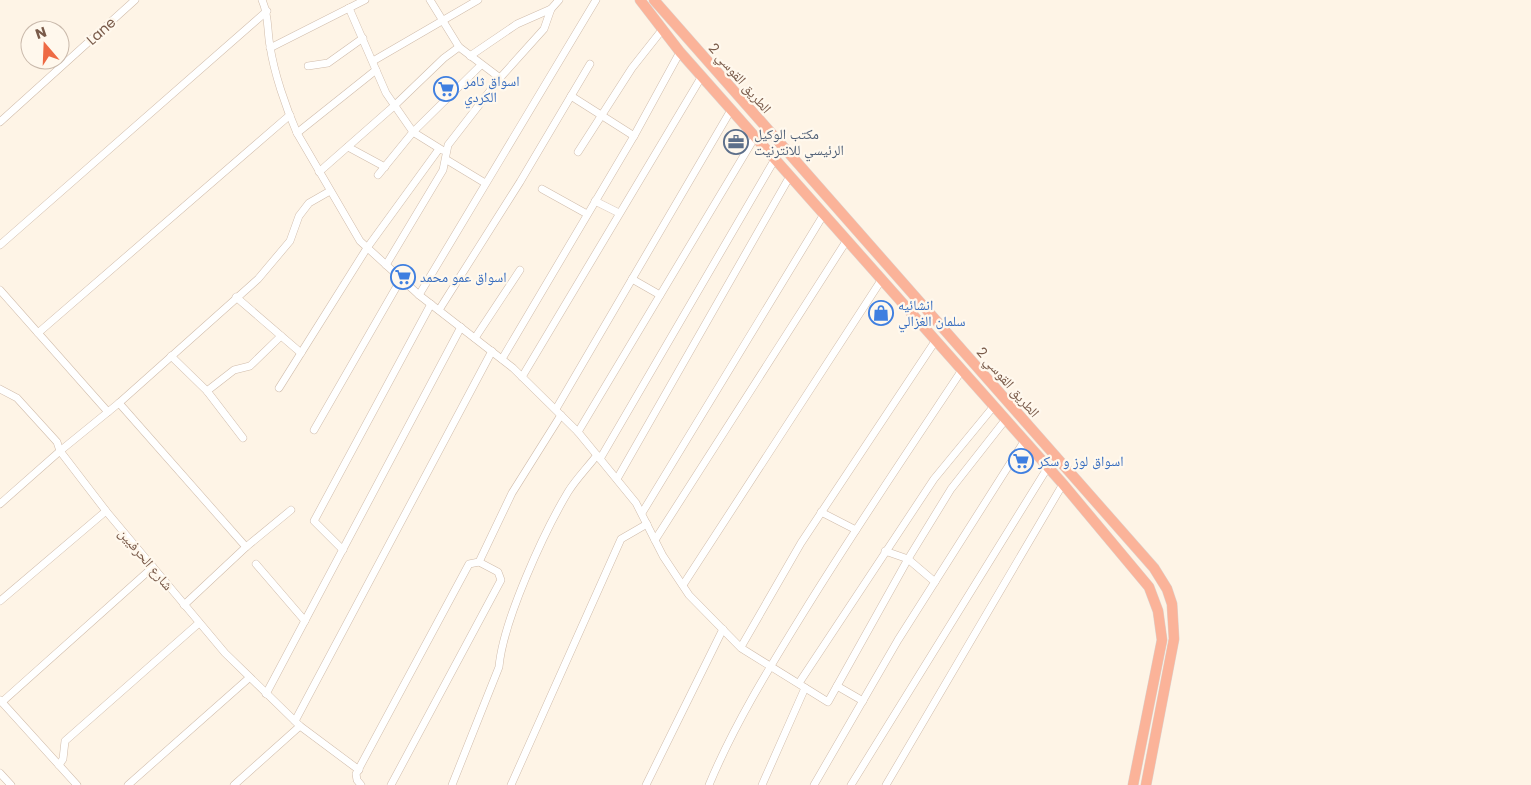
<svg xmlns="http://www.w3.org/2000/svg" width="1531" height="785" font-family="Poppins,'Noto Naskh Arabic',sans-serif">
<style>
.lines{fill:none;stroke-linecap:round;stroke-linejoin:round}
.minor-casing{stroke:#d0bcab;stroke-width:8}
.highway-casing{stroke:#dcd4d0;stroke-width:11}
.minor{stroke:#fff;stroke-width:7}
.highway{stroke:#fbb399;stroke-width:10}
.labels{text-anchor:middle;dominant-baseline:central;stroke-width:4.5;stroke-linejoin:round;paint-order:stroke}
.street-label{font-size:14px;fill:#795a49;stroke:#fff8ed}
.shop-label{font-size:14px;fill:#366cbe;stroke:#fff8ed;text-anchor:start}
.service-label{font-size:14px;fill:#4e5e75;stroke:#fff8ed;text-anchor:start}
</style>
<rect width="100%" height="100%" fill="#fef4e6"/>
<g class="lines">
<defs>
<g id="minor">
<path d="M262,0C269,15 267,30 270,46C274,73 286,108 297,133L360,241L419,295L513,368L578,432L636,503L663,556L689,595L741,648L828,702L908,559L951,489L1006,419"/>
<path d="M430,0L459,47L500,78"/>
<path d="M349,8L386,93L413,132L442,150"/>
<path d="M270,48L365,0"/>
<path d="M470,56L517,24L551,9L559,0"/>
<path d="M373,61L478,0"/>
<path d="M308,66L328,63L363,38"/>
<path d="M571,96L634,136"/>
<path d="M0,122L135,0"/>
<path d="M297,133L376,70"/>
<path d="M348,147L385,167"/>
<path d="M578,152L632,68L662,30"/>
<path d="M447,160L485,183"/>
<path d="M319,172L394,106L444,58L459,47"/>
<path d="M378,175L413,132L481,65"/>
<path d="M542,189L587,214"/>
<path d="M595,201L619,213"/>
<path d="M0,245L267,11"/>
<path d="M386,265L443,170L448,145L500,78L544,29L551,9"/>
<path d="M632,279L660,295"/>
<path d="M0,290L108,412"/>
<path d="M419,295L596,0"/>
<path d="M236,297L301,353"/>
<path d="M439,310L520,182L590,64"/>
<path d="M38,333L290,115"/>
<path d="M475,338L520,270"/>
<path d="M171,356L207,391L243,438"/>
<path d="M502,359L634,136L680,52"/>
<path d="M522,377L702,76"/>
<path d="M279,388L367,248L439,149"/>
<path d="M0,389L17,398L57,442L60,451L106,511L225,653L300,726L359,770"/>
<path d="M207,391L234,370L250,366L281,336"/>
<path d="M119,403L246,547"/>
<path d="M556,409L731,110"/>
<path d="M314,430L401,279"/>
<path d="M578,432L755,137"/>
<path d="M600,459L775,159"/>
<path d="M617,479L790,176"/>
<path d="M0,504L60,451L119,403L258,279L290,241L299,216L309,203L330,191"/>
<path d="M821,512L856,530"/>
<path d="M642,513L824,214"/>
<path d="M655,540L847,240"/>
<path d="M343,550L314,521L431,304"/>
<path d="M885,551L908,559L935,582"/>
<path d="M479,562L512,493L561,415"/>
<path d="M256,564L305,621"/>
<path d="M683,585L882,279"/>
<path d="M0,601L106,511"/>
<path d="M184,605L246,547L291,510"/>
<path d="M741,647L801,543L936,340"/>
<path d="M799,683L934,479L994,406"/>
<path d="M837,686L863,701"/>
<path d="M266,694L461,327"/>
<path d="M0,700L77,785"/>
<path d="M2,702L153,567"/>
<path d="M295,721L492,351"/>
<path d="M59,765L63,759L65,741L199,623"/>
<path d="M0,773L11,785"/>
<path d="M128,785L249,678"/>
<path d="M234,785L300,726"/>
<path d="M361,785L357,780L356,774L469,564L479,562L498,572L501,580L391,785"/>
<path d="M452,785L499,667C503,621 544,532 568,492C576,479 588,467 597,455"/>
<path d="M511,785L621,539L647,524"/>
<path d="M646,785L723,629"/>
<path d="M709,785C734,725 768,670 802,615C853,532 908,451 962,370"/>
<path d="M762,785L805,688"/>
<path d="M814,785L898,640L1025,440"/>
<path d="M851,785L1048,467"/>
<path d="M886,785L1063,484"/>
</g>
<g id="highway">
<path d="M640,0L680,52L1063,484L1149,587L1158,611L1162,640L1133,785"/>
<path d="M654,0L1154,568L1167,589L1172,604L1174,639L1146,785"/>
</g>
</defs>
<!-- minor casing -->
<use href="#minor" class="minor-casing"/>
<!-- highway casing -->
<use href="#highway" class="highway-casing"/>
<!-- minor -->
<use href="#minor" class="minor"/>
<!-- highway -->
<use href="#highway" class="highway"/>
</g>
<!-- icons -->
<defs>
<symbol id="supermarket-ring" viewBox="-11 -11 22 22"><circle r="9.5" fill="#fff8ed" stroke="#3f7fe0" stroke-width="1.5"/><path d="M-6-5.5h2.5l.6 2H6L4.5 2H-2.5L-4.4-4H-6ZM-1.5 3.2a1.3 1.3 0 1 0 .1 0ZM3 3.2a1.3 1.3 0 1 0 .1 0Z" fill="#3f7fe0"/></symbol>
<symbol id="office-ring" viewBox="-11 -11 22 22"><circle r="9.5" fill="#fff8ed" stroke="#5c6f8a" stroke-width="1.5"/><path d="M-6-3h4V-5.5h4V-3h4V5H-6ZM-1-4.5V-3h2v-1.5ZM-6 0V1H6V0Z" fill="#5c6f8a"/></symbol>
<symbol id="shop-ring" viewBox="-11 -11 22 22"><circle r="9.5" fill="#fff8ed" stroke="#3f7fe0" stroke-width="1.5"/><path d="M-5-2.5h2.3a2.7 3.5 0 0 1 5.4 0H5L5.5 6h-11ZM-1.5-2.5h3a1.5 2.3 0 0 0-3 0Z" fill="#3f7fe0"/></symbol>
</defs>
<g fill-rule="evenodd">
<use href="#supermarket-ring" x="432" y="75" width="28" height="28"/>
<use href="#office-ring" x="722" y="128" width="28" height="28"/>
<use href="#supermarket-ring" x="389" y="263" width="28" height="28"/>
<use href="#shop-ring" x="867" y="299" width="28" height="28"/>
<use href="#supermarket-ring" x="1007" y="447" width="28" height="28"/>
</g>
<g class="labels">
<!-- street labels -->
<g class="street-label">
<text transform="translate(101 31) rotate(-42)">Lane</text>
<text transform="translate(740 78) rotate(49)">الطريق القوسي 2</text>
<text transform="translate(1008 382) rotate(49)">الطريق القوسي 2</text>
<text transform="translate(146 559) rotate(50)">شارع الحرفيين</text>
</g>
<!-- shop labels -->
<g class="shop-label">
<text x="464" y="81">اسواق ثامر<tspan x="464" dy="16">الكردي</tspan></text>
<text x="420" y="277">اسواق عمو محمد</text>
<text x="898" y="305">انشائيه<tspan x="898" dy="16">سلمان الغزالي</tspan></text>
<text x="1038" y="461">اسواق لوز و سكر</text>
</g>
<!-- service labels -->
<g class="service-label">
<text x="754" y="134">مكتب الوكيل<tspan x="754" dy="16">الرئيسي للانترنيت</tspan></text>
</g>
</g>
<!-- north arrow -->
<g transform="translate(45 45) rotate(341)"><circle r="24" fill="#fff8ed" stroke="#c9b9ab"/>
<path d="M0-4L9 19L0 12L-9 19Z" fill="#ee6a44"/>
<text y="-8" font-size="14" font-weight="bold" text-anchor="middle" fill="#795a49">N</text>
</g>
</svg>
